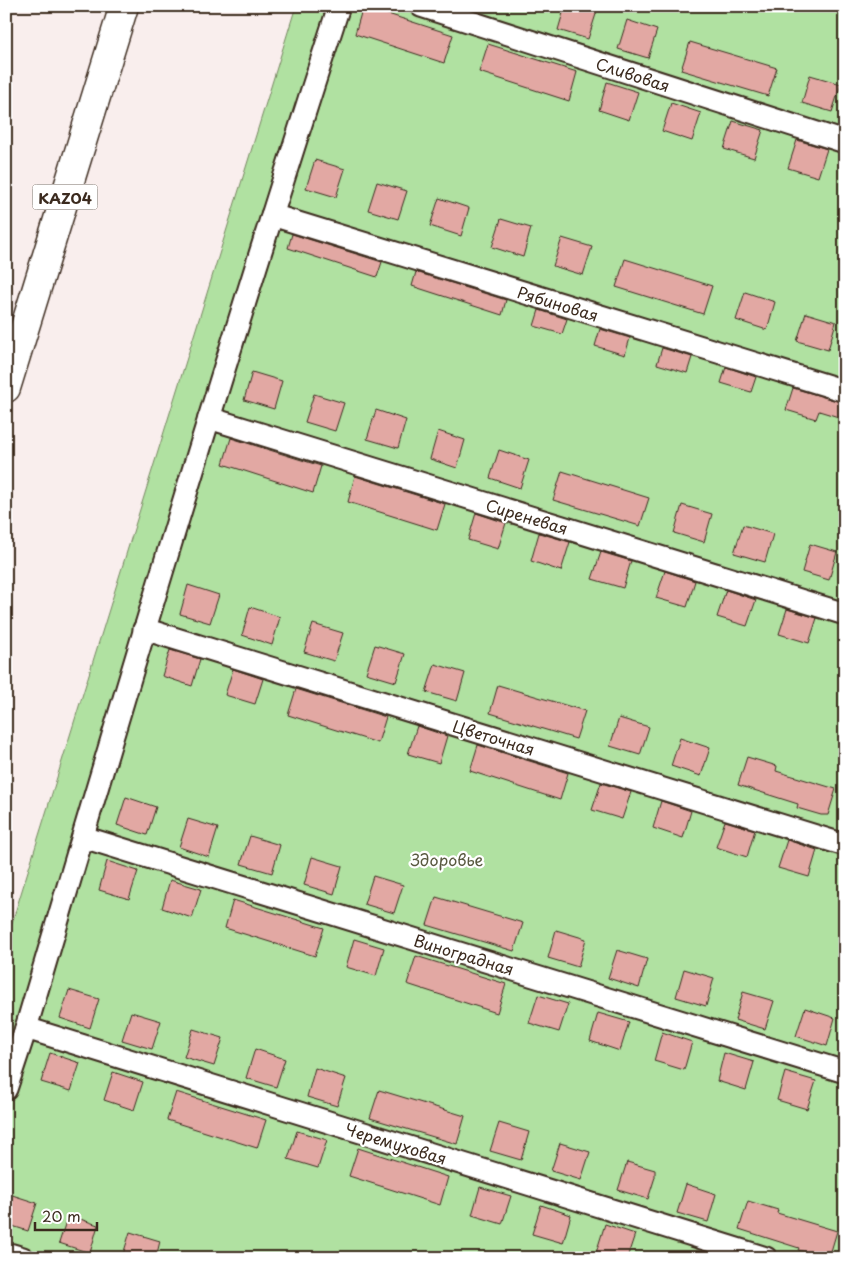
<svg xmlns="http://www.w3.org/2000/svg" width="851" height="1264" font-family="'Playpen Sans',sans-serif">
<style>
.green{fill:#b0e1a1;stroke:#768660}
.building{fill:#e2a8a3;stroke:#3b2a1e}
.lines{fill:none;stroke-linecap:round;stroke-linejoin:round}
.minor-casing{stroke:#3b2a1e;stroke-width:25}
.highway-casing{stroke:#3b2a1e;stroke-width:31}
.minor{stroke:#fff;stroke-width:21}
.highway{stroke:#fff;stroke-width:28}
.labels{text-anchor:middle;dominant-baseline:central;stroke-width:4.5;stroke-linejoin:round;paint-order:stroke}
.shield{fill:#fff;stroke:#766a62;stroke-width:1}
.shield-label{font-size:15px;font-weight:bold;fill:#3b2a1e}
.street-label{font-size:16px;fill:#3b2a1e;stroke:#fff}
.park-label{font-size:16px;fill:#58583f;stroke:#fff}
</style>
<rect width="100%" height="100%" fill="#f9eeed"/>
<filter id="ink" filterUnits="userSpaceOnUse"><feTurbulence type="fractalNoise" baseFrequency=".02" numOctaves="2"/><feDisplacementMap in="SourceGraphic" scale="10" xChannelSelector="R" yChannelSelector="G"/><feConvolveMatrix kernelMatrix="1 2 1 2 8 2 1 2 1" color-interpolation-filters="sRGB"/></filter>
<g filter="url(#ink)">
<!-- green -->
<path class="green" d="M296,6H845V1258H6V942Z"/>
<!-- building -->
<g class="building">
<path d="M363,6L453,35L444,63L355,34Z"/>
<path d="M565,6H582L597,11L588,39L558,30Z"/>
<path d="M627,20L657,30L648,58L618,49Z"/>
<path d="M690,42L777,68L768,96L681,70Z"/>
<path d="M488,44L577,72L569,101L479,72Z"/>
<path d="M810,75L841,84L832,112L802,103Z"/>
<path d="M607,82L638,92L629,120L599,110Z"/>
<path d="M671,103L701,113L692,141L662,131Z"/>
<path d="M733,121L763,130L754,158L724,149Z"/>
<path d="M797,140L827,149L818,177L788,168Z"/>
<path d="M315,160L345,169L336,197L306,188Z"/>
<path d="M377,182L407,191L398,219L368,210Z"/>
<path d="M439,198L469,208L461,236L430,226Z"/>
<path d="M501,219L531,228L523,257L492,247Z"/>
<path d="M292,234L382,262L377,277L288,248Z"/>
<path d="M562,238L592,247L583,275L553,266Z"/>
<path d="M625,259L712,286L703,314L616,287Z"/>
<path d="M416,272L506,300L502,315L412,286Z"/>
<path d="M745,292L775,302L767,330L736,320Z"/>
<path d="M539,310L567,319L562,334L534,326Z"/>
<path d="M806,313L836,322L828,350L797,341Z"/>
<path d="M600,329L630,338L625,355L595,346Z"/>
<path d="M662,348L692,357L687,373L657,364Z"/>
<path d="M726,367L756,377L751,392L721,383Z"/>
<path d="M252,372L282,381L274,409L244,400Z"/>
<path d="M793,388L845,403V419L819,411L816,419L786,410Z"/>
<path d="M314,394L344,403L335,431L305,422Z"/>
<path d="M376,410L406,420L398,448L367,439Z"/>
<path d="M438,431L465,440L457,468L430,459Z"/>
<path d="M231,438L321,466L313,493L223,464Z"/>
<path d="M499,450L529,460L520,488L490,478Z"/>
<path d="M562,471L649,498L640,526L553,500Z"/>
<path d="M355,476L445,504L437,530L348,502Z"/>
<path d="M682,505L712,514L704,542L674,533Z"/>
<path d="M476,513L506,523L498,549L468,540Z"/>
<path d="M743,525L773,534L765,562L734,553Z"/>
<path d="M539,533L570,542L561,571L531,561Z"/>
<path d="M810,544L837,552L829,580L802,572Z"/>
<path d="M601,552L631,561L623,588L592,579Z"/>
<path d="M665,571L695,581L687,607L656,598Z"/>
<path d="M188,585L219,595L210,623L180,614Z"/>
<path d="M726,590L756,600L747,626L717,617Z"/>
<path d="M250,607L280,617L272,645L242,635Z"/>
<path d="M787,609L817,618L809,643L779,634Z"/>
<path d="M313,624L343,633L334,661L304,652Z"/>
<path d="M375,645L405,654L396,682L366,673Z"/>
<path d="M170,650L200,659L192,686L162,676Z"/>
<path d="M435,664L465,673L457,701L426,692Z"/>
<path d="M233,669L263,679L255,704L225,695Z"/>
<path d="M498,685L585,711L576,739L490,713Z"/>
<path d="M296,689L386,717L378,743L288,715Z"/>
<path d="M619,718L649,727L640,755L610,746Z"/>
<path d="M417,726L447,736L439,763L408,754Z"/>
<path d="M680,738L710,748L701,776L671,766Z"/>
<path d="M478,745L568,773L560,800L470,771Z"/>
<path d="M747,757L777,766L776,771L836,789L828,815H821L797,808L798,804L738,785Z"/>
<path d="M601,783L631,792L622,819L592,810Z"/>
<path d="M126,797L156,807L147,835L117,825Z"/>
<path d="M661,801L691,811L683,838L653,828Z"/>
<path d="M188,819L218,828L209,857L179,847Z"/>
<path d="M725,821L755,830L747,857L716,847Z"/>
<path d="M250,836L280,845L272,873L241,864Z"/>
<path d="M787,840L817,850L809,877L778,868Z"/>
<path d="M312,857L342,866L334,894L304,885Z"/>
<path d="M107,861L138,871L129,899L99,890Z"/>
<path d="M373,876L403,885L394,913L364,904Z"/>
<path d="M170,880L201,889L192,918L162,908Z"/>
<path d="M436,897L523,923L514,951L427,925Z"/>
<path d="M233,900L324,928L315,956L225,928Z"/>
<path d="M556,930L586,939L578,967L548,958Z"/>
<path d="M354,939L384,948L376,976L346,967Z"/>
<path d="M617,950L647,959L639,988L608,978Z"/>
<path d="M416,956L506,984L497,1013L407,984Z"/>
<path d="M684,969L714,978L706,1006L676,997Z"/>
<path d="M69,990L99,999L90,1028L60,1018Z"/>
<path d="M743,992L774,1001L765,1029L735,1020Z"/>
<path d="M538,995L568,1004L559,1032L529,1023Z"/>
<path d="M805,1008L835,1018L827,1046L796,1036Z"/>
<path d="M131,1012L161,1021L152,1049L122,1040Z"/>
<path d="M598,1013L629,1022L620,1051L590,1041Z"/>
<path d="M193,1029L223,1038L214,1066L184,1057Z"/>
<path d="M662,1032L692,1042L684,1070L654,1061Z"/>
<path d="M255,1049L285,1059L276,1087L246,1078Z"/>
<path d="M50,1053L80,1063L71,1091L41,1082Z"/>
<path d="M724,1053L754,1062L746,1090L717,1081Z"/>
<path d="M315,1068L346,1078L337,1106L307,1097Z"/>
<path d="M113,1072L143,1082L134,1110L104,1100Z"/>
<path d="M785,1072L816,1081L807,1109L777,1100Z"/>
<path d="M379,1090L465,1116L457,1144L370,1118Z"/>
<path d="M176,1092L266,1120L257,1148L167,1120Z"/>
<path d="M499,1123L529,1132L521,1160L490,1151Z"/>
<path d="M297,1131L327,1140L318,1168L288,1159Z"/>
<path d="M560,1143L590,1152L581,1180L551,1171Z"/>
<path d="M358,1148L448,1177L440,1205L349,1176Z"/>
<path d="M627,1162L655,1170V1177L648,1199L618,1190Z"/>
<path d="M686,1184L716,1194L708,1222L677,1213Z"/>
<path d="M480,1187L511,1196L502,1224L472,1215Z"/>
<path d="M6,1193L37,1203L28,1231L6,1224Z"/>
<path d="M748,1201L778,1210L777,1213L837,1231L829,1258L798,1250L799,1248L739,1229Z"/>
<path d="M541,1205L571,1215L563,1243L532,1234Z"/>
<path d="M68,1215L98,1225L90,1253L59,1243Z"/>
<path d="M605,1224L635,1234L627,1258H613L596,1253Z"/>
<path d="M130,1232L160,1241L156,1258H122Z"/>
</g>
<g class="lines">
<defs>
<g id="minor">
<path d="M421,6L845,142"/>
<path d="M272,215L845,391"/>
<path d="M209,418L845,614"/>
<path d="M144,629L845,845"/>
<path d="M83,837L845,1072"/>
<path d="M26,1028L766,1258"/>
<path d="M6,1089L26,1028C127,686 229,345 339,6"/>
<path d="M6,1253L23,1258"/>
</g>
<path id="highway" d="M6,388L124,6"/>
</defs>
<!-- minor casing -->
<use href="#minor" class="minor-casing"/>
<!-- highway casing -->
<use href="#highway" class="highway-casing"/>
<!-- minor -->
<use href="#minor" class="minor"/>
<!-- highway -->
<use href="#highway" class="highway"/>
</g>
</g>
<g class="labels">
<!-- shield labels -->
<rect class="shield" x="32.5" y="184.5" width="65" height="25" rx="4"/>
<g class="shield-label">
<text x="65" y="197">KАZ04</text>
</g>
<!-- street labels -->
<g class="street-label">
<text transform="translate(633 74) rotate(18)">Сливовая</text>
<text transform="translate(558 303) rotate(17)">Рябиновая</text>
<text transform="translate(527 516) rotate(17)">Сиреневая</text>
<text transform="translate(494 737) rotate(17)">Цветочная</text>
<text transform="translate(464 954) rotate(17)">Виноградная</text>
<text transform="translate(396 1143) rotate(17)">Черемуховая</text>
</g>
<!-- park labels -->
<g class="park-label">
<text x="447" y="859">Здоровье</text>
</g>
</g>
<!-- margin -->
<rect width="851" height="1264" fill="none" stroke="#fff" stroke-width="25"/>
<rect x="12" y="12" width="826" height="1239" fill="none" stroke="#3b2a1e" stroke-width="2" filter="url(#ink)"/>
<!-- scale -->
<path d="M35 1222v8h62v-8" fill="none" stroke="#3b2a1e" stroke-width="2.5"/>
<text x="42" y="1222" font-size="15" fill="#3b2a1e" stroke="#ffffff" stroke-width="4" paint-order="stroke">20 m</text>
</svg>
